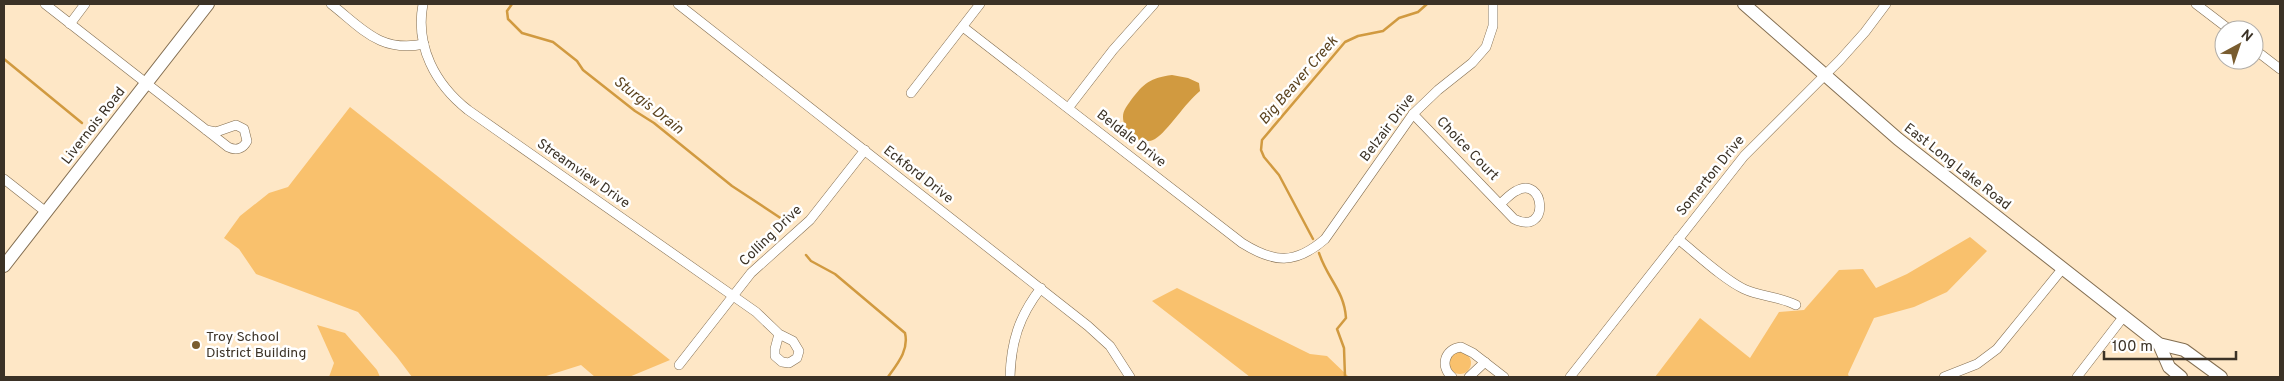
<svg xmlns="http://www.w3.org/2000/svg" width="2284" height="381" font-family="Overpass,sans-serif">
<style>
.green{fill:#f9c16d}
.water{fill:#d19a40}
.lines{fill:none;stroke-linecap:round;stroke-linejoin:round}
.stream{stroke:#d19a40;stroke-width:2.5}
.street-casing{stroke:#836e51;stroke-width:10}
.secondary-casing{stroke:#836e51;stroke-width:14}
.street{stroke:#fff;stroke-width:9}
.secondary{stroke:#fff;stroke-width:12}
.poi-dot{fill:#795c2f;stroke:#fff;stroke-width:2}
.labels{text-anchor:middle;dominant-baseline:central;stroke-width:5;stroke-linejoin:round;paint-order:stroke}
.street-label{font-size:14px;fill:#3b3226;stroke:#fff}
.poi-label{font-size:14px;fill:#3b3226;stroke:#fff;text-anchor:start}
.water-label{font-size:15px;font-style:italic;fill:#5b431f;stroke:#fff}
</style>
<rect width="100%" height="100%" fill="#fee7c6"/>
<!-- green -->
<g class="green">
<path d="M350,107L670,360L629,377H595L581,365L543,377H412L397,357L358,312L256,274L239,249L224,238L240,216L269,193L288,187Z"/>
<path d="M1970,237L1987,251L1947,292L1914,307L1874,318L1848,374L1849,377H1655L1700,318L1750,358L1779,312L1804,310L1839,270L1863,269L1876,288L1907,274Z"/>
<path d="M1177,288L1310,354L1327,356L1349,377H1250L1152,301Z"/>
<path d="M317,325L345,333L377,370L380,377H329L334,363Z"/>
<circle cx="1460" cy="363" r="11"/>
</g>
<!-- water -->
<path class="water" d="M1172,75L1188,78L1199,83L1200,91C1185,103 1168,131 1155,139C1141,147 1123,132 1123,117C1123,110 1127,106 1131,100C1144,83 1150,78 1172,75Z"/>
<g class="lines">
<!-- stream -->
<g class="stream">
<path d="M512,4L507,11L508,19L522,33L553,42L577,61L583,70L635,111L654,123L732,186L782,219L787,226"/>
<path d="M4,59L82,123"/>
<path d="M88,130H89"/>
<path d="M1313,239L1279,175L1264,157L1261,150L1262,140L1345,42L1358,36L1383,31L1399,18L1418,12L1427,4"/>
<path d="M1319,253C1328,280 1344,290 1346,318L1337,329L1344,348L1345,377"/>
<path d="M806,255L811,261L835,274L905,333C909,350 898,363 888,377"/>
</g>
<defs>
<g id="street">
<path d="M45,4L228,147C236,151 243,149 247,141L244,129L236,125L216,132L206,130"/>
<path d="M331,4C363,29 380,53 424,44"/>
<path d="M423,4C415,46 435,84 468,110L756,312L779,334L793,341L799,351L797,358L789,363L782,362L775,356V349L779,334"/>
<path d="M678,4L1088,326L1110,346L1130,377"/>
<path d="M2196,4L2230,30"/>
<path d="M70,24L85,4"/>
<path d="M963,27L1242,243C1274,263 1295,265 1325,239L1413,114L1438,90L1472,63L1486,47L1493,26V4"/>
<path d="M2254,49L2280,69"/>
<path d="M911,93L980,4"/>
<path d="M1069,107L1113,50L1154,4"/>
<path d="M1413,114L1514,219C1551,237 1545,174 1516,191C1510,194 1505,200 1500,204"/>
<path d="M4,179L46,212"/>
<path d="M1678,239C1697,254 1723,279 1744,289C1761,297 1779,296 1796,305"/>
<path d="M679,365L751,273L810,220L865,150"/>
<path d="M1010,377C1011,342 1019,316 1041,288"/>
<path d="M1452,377C1440,367 1444,349 1461,347L1473,353L1504,377"/>
<path d="M1469,377L1485,362"/>
<path d="M1570,377L1744,156L1840,60L1865,32L1886,4"/>
<path d="M1944,377L1977,364L1997,349L2063,268"/>
<path d="M2077,377L2124,316"/>
</g>
<g id="secondary">
<path d="M1744,4L1898,139L2159,344L2184,350L2221,377"/>
<path d="M4,266L208,4"/>
<path d="M2159,344L2169,367L2181,377"/>
</g>
</defs>
<!-- street casing -->
<use href="#street" class="street-casing"/>
<!-- secondary casing -->
<use href="#secondary" class="secondary-casing"/>
<!-- street -->
<use href="#street" class="street"/>
<!-- secondary -->
<use href="#secondary" class="secondary"/>
</g>
<!-- markers -->
<circle class="poi-dot" cx="196" cy="345" r="5"/>
<g class="labels">
<!-- street labels -->
<g class="street-label">
<text transform="translate(94 126) rotate(-52)">Livernois Road</text>
<text transform="translate(1388 128) rotate(-53)">Belzair Drive</text>
<text transform="translate(1131 139) rotate(38)">Beldale Drive</text>
<text transform="translate(1467 149) rotate(46)">Choice Court</text>
<text transform="translate(1957 167) rotate(38)">East Long Lake Road</text>
<text transform="translate(583 174) rotate(35)">Streamview Drive</text>
<text transform="translate(918 175) rotate(38)">Eckford Drive</text>
<text transform="translate(1711 176) rotate(-51)">Somerton Drive</text>
<text transform="translate(771 236) rotate(-44)">Colling Drive</text>
</g>
<!-- poi labels -->
<g class="poi-label">
<text x="206" y="337">Troy School<tspan x="206" dy="16">District Building</tspan></text>
</g>
<!-- water labels -->
<g class="water-label">
<text transform="translate(1299 81) rotate(-49)">Big Beaver Creek</text>
<text transform="translate(648 106) rotate(38)">Sturgis Drain</text>
</g>
</g>
<!-- border -->
<rect width="2284" height="381" fill="none" stroke="#3b3226" stroke-width="10"/>
<!-- north arrow -->
<g transform="translate(2239 45) rotate(40)"><circle r="24" fill="#ffffff" stroke="#b1ada8"/>
<path d="M0-4L9 19L0 12L-9 19Z" fill="#795c2f"/>
<text y="-8" font-size="14" font-weight="bold" text-anchor="middle" fill="#3b3226">N</text>
</g>
<!-- scale -->
<path d="M2104 351v8h132v-8" fill="none" stroke="#3b3226" stroke-width="2.5"/>
<text x="2112" y="351" font-size="15" fill="#3b3226" stroke="#ffffff" stroke-width="4" paint-order="stroke">100 m</text>
</svg>
